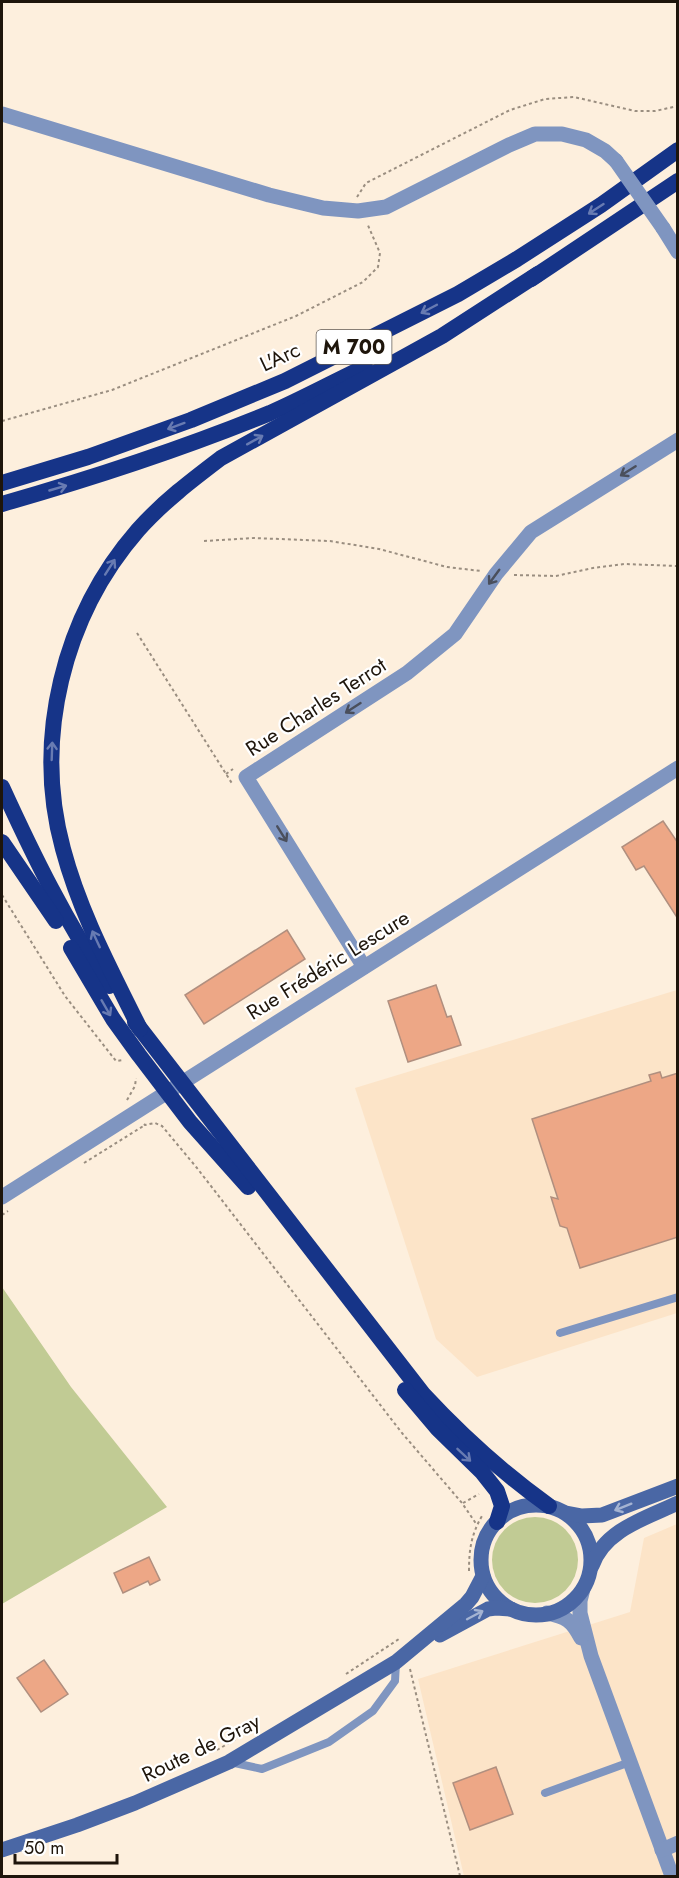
<svg xmlns="http://www.w3.org/2000/svg" width="679" height="1878" font-family="Jost,sans-serif">
<style>
.built{fill:#fce4c8}
.green{fill:#c1cb94}
.building{fill:#eda786;stroke:#b08f7f;stroke-width:1.5}
.lines{fill:none;stroke-linecap:round;stroke-linejoin:round}
.path{stroke:#9a8e80;stroke-width:2;stroke-dasharray:3 3;stroke-linecap:butt}
.service{stroke:#7f95c0;stroke-width:8}
.minor{stroke:#7f95c0;stroke-width:15}
.secondary{stroke:#4a67a5;stroke-width:15}
.trunk{stroke:#163488;stroke-width:16}
.minor-bridge{stroke:#7f95c0;stroke-width:15}
.oneway{stroke:#687bb2}
.oneway2{stroke:#4a4f5c}
.oneway3{stroke:#a4b3d2}
.labels{text-anchor:middle;dominant-baseline:central;stroke-width:4.5;stroke-linejoin:round;paint-order:stroke}
.shield{fill:#fff;stroke:#625b54;stroke-width:1.5}
.shield-label{font-size:20px;font-weight:bold;fill:#1e150b}
.street-label{font-size:21px;fill:#1e150b;stroke:#fff}
</style>
<rect width="100%" height="100%" fill="#fdefdd"/>
<!-- built -->
<g class="built">
<path d="M677,990V1313L477,1377L436,1339L355,1088Z"/>
<path d="M677,1524V1876H464L418,1679L630,1612L644,1538Z"/>
</g>
<!-- green -->
<g class="green">
<path d="M2,1287L71,1387L167,1507L2,1604Z"/>
<circle cx="535" cy="1560" r="43"/>
</g>
<!-- building -->
<g class="building">
<path d="M663,821L678,843V919L644,866L636,870L622,847Z"/>
<path d="M287,930L305,959L204,1024L185,995Z"/>
<path d="M436,985L447,1017L451,1016L461,1045L408,1062L388,1001Z"/>
<path d="M660,1072L662,1078L678,1073V1237L580,1268L567,1228L560,1226L551,1197L558,1199L532,1119L651,1081L649,1075Z"/>
<path d="M149,1557L160,1580L150,1585L148,1581L123,1593L114,1573Z"/>
<path d="M44,1660L68,1694L41,1712L17,1678Z"/>
<path d="M496,1767L513,1814L470,1830L453,1783Z"/>
</g>
<g class="lines">
<!-- path -->
<g class="path">
<path d="M357,197L366,183L510,110L545,99L574,97L635,111H655L678,106"/>
<path d="M2,421L112,390L296,316L363,282L378,267L380,253L367,223"/>
<path d="M204,541L254,538L330,541L379,549L447,567L481,571"/>
<path d="M514,575L556,576L593,568L624,564L678,566"/>
<path d="M137,633L233,785"/>
<path d="M226,774L233,769"/>
<path d="M2,895L65,996L116,1061L123,1060"/>
<path d="M127,1100L135,1086L136,1078"/>
<path d="M144,1124L145,1125L155,1123L162,1126L197,1168L402,1433L462,1503L477,1525"/>
<path d="M84,1163L145,1125"/>
<path d="M2,1215L8,1211"/>
<path d="M463,1503L479,1494"/>
<path d="M469,1571C469,1550 471,1535 482,1516"/>
<path d="M410,1669L460,1876"/>
<path d="M346,1674L399,1639"/>
<path d="M217,1750L243,1735"/>
</g>
<!-- service -->
<g class="service">
<path d="M560,1333L678,1297"/>
<path d="M230,1762L262,1769L329,1742L373,1711L395,1681L396,1663"/>
<path d="M545,1793L630,1762"/>
</g>
<!-- minor -->
<g class="minor">
<path d="M2,114L269,195L323,208L358,211L386,207L509,145L535,134H562L586,140L605,151L616,161"/>
<path d="M663,228L678,252"/>
<path d="M364,967L246,777L407,673L455,634L496,574L531,532L678,440"/>
<path d="M2,1197L678,768"/>
<path d="M583,1589L580,1601V1613L591,1656L672,1876"/>
<path d="M547,1613C566,1617 572,1620 581,1638"/>
<path d="M662,1850L678,1843"/>
</g>
<!-- secondary -->
<g class="secondary">
<circle cx="536" cy="1560" r="55"/>
<path d="M566,1513L582,1516L602,1515L678,1486"/>
<path d="M592,1566C604,1530 646,1518 678,1503"/>
<path d="M440,1635L488,1609L496,1608L511,1609"/>
<path d="M2,1850L77,1825L135,1803L229,1762L396,1662L466,1604L472,1597L483,1576"/>
</g>
<!-- trunk -->
<g class="trunk">
<path d="M531,279L678,181"/>
<path d="M2,483L88,457L191,420L285,381L458,294L517,259L601,205L678,150"/>
<path d="M2,504C93,478 182,449 270,413C302,399 333,382 365,367"/>
<path d="M2,787C34,857 66,922 109,986"/>
<path d="M2,842L56,921"/>
<path d="M71,948L113,1019L139,1055L190,1122L248,1187"/>
<path d="M135,1022L423,1394C461,1435 503,1473 549,1506"/>
<path d="M140,1029C111,970 80,913 63,849C33,739 63,616 138,530C163,502 192,480 221,458L442,336L538,274"/>
<path d="M405,1390L438,1429L482,1472L497,1491L502,1506L497,1522"/>
</g>
<!-- minor-bridge -->
<path class="minor-bridge" d="M616,161L663,228"/>
</g>
<!-- one-way arrows -->
<defs><path id="oneway-shaft" d="M-6 0H5M1.5-3L5.5 0L1.5 3" fill="none" stroke-width="1.6" stroke-linecap="round" stroke-linejoin="round" transform="scale(1.5)"/></defs>
<g class="oneway">
<use href="#oneway-shaft" transform="translate(596 209) rotate(147)"/>
<use href="#oneway-shaft" transform="translate(429 309) rotate(152)"/>
<use href="#oneway-shaft" transform="translate(176 426) rotate(160)"/>
<use href="#oneway-shaft" transform="translate(255 440) rotate(-29)"/>
<use href="#oneway-shaft" transform="translate(58 488) rotate(-16)"/>
<use href="#oneway-shaft" transform="translate(110 567) rotate(-57)"/>
<use href="#oneway-shaft" transform="translate(52 751) rotate(-88)"/>
<use href="#oneway-shaft" transform="translate(96 939) rotate(-115)"/>
<use href="#oneway-shaft" transform="translate(106 1008) rotate(60)"/>
<use href="#oneway-shaft" transform="translate(464 1455) rotate(43)"/>
</g>
<g class="oneway2">
<use href="#oneway-shaft" transform="translate(628 471) rotate(148)"/>
<use href="#oneway-shaft" transform="translate(494 577) rotate(126)"/>
<use href="#oneway-shaft" transform="translate(353 708) rotate(147)"/>
<use href="#oneway-shaft" transform="translate(282 834) rotate(58)"/>
</g>
<g class="oneway3">
<use href="#oneway-shaft" transform="translate(623 1507) rotate(158)"/>
<use href="#oneway-shaft" transform="translate(475 1615) rotate(-28)"/>
</g>
<g class="labels">
<!-- shield labels -->
<rect class="shield" x="316.5" y="330" width="75" height="34" rx="4.5"/>
<g class="shield-label">
<text x="354" y="347">M 700</text>
</g>
<!-- street labels -->
<g class="street-label">
<text transform="translate(280 357) rotate(-25)">L'Arc</text>
<text transform="translate(316 707) rotate(-33)">Rue Charles Terrot</text>
<text transform="translate(328 965) rotate(-32)">Rue Frédéric Lescure</text>
<text transform="translate(201 1748) rotate(-26)">Route de Gray</text>
</g>
</g>
<!-- border -->
<rect width="679" height="1878" fill="none" stroke="#1e150b" stroke-width="6"/>
<!-- scale -->
<path d="M15 1854v9h102v-9" fill="none" stroke="#1e150b" stroke-width="3"/>
<text x="24" y="1854" font-size="18" fill="#1e150b" stroke="#ffffff" stroke-width="4.5" paint-order="stroke">50 m</text>
</svg>
